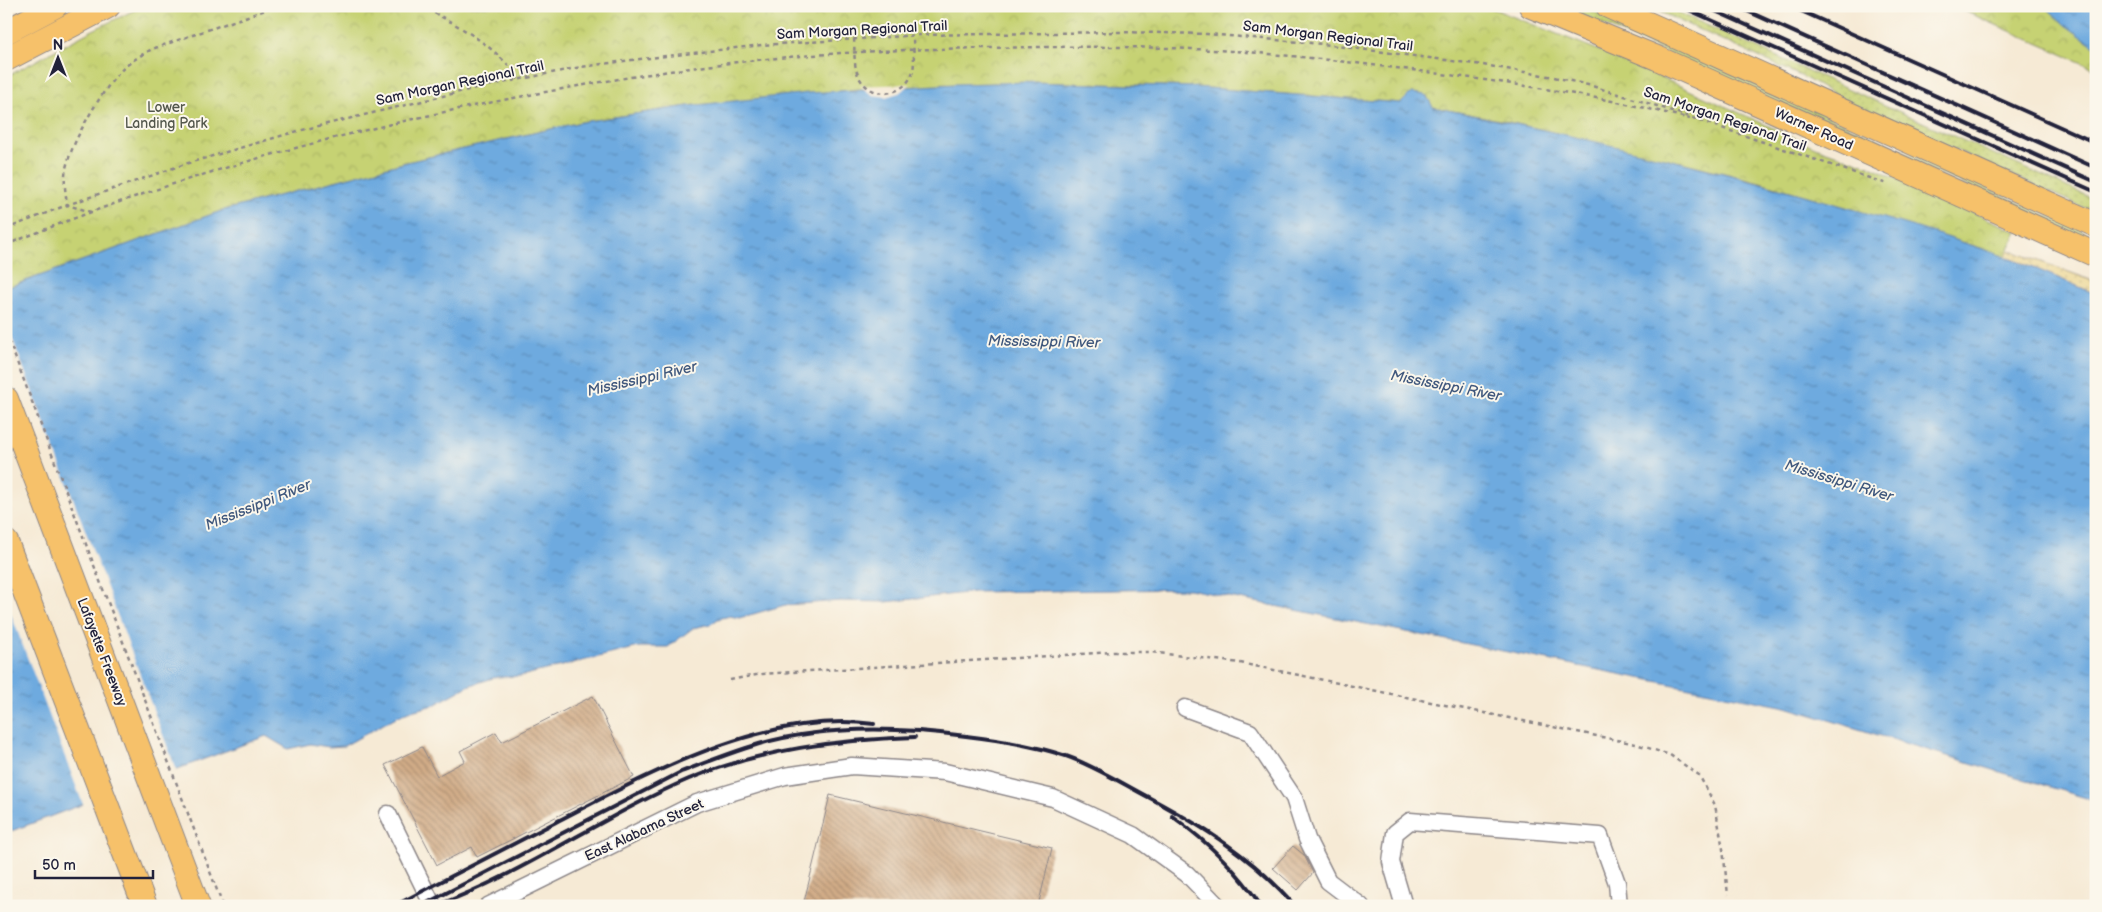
<svg xmlns="http://www.w3.org/2000/svg" width="2102" height="912" font-family="'Balsamiq Sans',sans-serif">
<style>
.grass{fill:url(#grass-dots);stroke:#747a57}
.sand{fill:url(#sand-dots);stroke:#887e6c}
.park{fill:url(#park-crowns);stroke:#747a57}
.water{fill:url(#water-ripples);stroke:#48668d}
.pier{fill:#f6ead5}
.building{fill:url(#building-back-hatch)}
.lines{fill:none;stroke-linecap:round;stroke-linejoin:round}
.minor-casing{stroke:#8c8688;stroke-width:19}
.highway-casing{stroke:#8c8688;stroke-width:26}
.path{stroke:#8c8688;stroke-width:2.5;stroke-dasharray:4 4;stroke-linecap:butt}
.minor{stroke:#fff;stroke-width:16}
.highway{stroke:#f6c16b;stroke-width:24}
.rail{stroke:#22223b;stroke-width:4}
.labels{text-anchor:middle;dominant-baseline:central;stroke-width:4;stroke-linejoin:round;paint-order:stroke}
.street-label{font-size:14px;fill:#22223b;stroke:#fbf7ec}
.park-label{font-size:14px;fill:#53574c;stroke:#fbf7ec}
.water-label{font-size:15px;font-style:italic;fill:#40587d;stroke:#fbf7ec}
</style>
<defs>
<pattern id="grass-dots" width="8" height="8" patternUnits="userSpaceOnUse" patternTransform="scale(1.25)"><rect width="8" height="8" fill="#c6d273"/><path d="M2 2h.1M6 6h.1" fill="none" stroke="#aab464" stroke-width="1.8" stroke-linecap="round"/></pattern>
<pattern id="sand-dots" width="8" height="8" patternUnits="userSpaceOnUse" patternTransform="scale(1.25)"><rect width="8" height="8" fill="#eeda9e"/><path d="M2 2h.1M6 6h.1" fill="none" stroke="#ccbb89" stroke-width="1.8" stroke-linecap="round"/></pattern>
<pattern id="park-crowns" width="20" height="18" patternUnits="userSpaceOnUse" patternTransform="scale(1.25)"><rect width="20" height="18" fill="#c6d273"/><path d="M2 6a3 3 0 1 1 6 0M12 15a3 3 0 1 1 6 0" fill="none" stroke="#aab464"/></pattern>
<pattern id="water-ripples" width="26" height="14" patternUnits="userSpaceOnUse" patternTransform="scale(1.25)"><rect width="26" height="14" fill="#6eaadf"/><path d="M2 4q2-2 4 0t4 0M15 11q2-2 4 0t4 0" fill="none" stroke="#5a8ab6"/></pattern>
<pattern id="building-back-hatch" width="6" height="6" patternUnits="userSpaceOnUse" patternTransform="scale(1.25)"><rect width="6" height="6" fill="#d1ac87"/><path d="M-1 5l2 2M0 0l6 6M5-1l2 2" fill="none" stroke="#a98c70"/></pattern>
</defs>
<rect width="100%" height="100%" fill="#fbf7ec"/>
<filter id="ink" filterUnits="userSpaceOnUse"><feTurbulence type="fractalNoise" baseFrequency=".02" numOctaves="2"/><feDisplacementMap in="SourceGraphic" scale="10" xChannelSelector="R" yChannelSelector="G"/><feConvolveMatrix kernelMatrix="1 2 1 2 8 2 1 2 1" color-interpolation-filters="sRGB"/></filter>
<filter id="wash" filterUnits="userSpaceOnUse"><feTurbulence type="fractalNoise" baseFrequency=".0096" numOctaves="4" result="noise"/><feDisplacementMap in="SourceGraphic" scale="20" xChannelSelector="R" yChannelSelector="G"/><feGaussianBlur stdDeviation="1.12" result="paint"/><feColorMatrix in="noise" values="0 0 0 0 0 0 0 0 0 0 0 0 0 0 0 0 0 1.4 0 .05"/><feComposite in="paint" operator="in"/></filter>
<g filter="url(#wash)">
<rect width="100%" height="100%" fill="#f6ead5"/>
<!-- grass -->
<g class="grass">
<path d="M1561,6H1581L1611,19L2096,237V243Z"/>
<path d="M1647,6H1664L2096,200V213L1840,98L1803,77Z"/>
</g>
<!-- sand -->
<path class="sand" d="M1489,107L1990,243L2096,282V294L2005,257L1760,182L1693,165L1500,120Z"/>
<!-- park -->
<g class="park">
<path d="M143,6H1486L1618,58L1815,147L1872,167L2017,232L2005,257L1981,248L1760,182L1693,165L1500,120L1432,107L1426,95L1412,93L1401,103L1195,87L1032,82L859,89L688,106L581,122L407,162L221,211L6,288V77L91,31Z"/>
<path d="M1953,6H2096V69Z"/>
</g>
<!-- water -->
<g class="water">
<path d="M2045,6H2096V47L2065,25Z"/>
<path d="M1032,82L1195,87L1401,103L1411,93L1426,95L1433,107C1570,134 1706,166 1839,205C1886,219 1934,232 1980,248C2020,261 2058,278 2096,294V801L1786,707L1189,589L974,592L886,602L840,601L785,605L739,618L730,616L718,619L711,624L693,628L668,647H639L521,676L496,677L468,686L434,705L411,711L396,717L344,746L329,747L310,744L288,749L266,736L6,833V288L221,211L407,162L581,122L688,106L807,93L954,84Z"/>
</g>
<!-- pier -->
<g class="pier">
<path d="M911,84L899,93L886,97L872,95L860,86Z"/>
<path d="M6,322L177,772L84,807L6,601Z"/>
</g>
<g id="blocks">
<!-- building -->
<g class="building">
<path d="M593,696L634,777L477,857L472,847L437,865L385,765L422,747L437,776L465,761L460,751L496,732L502,742Z"/>
<path d="M830,795L1052,848L1038,906H803Z"/>
<path d="M1293,846L1304,855L1313,873L1298,890L1273,868Z"/>
</g>
</g>
</g>
<g filter="url(#ink)">
<use href="#blocks" fill-opacity="0" stroke="#8c8688" stroke-width="1"/>
<g class="lines">
<defs>
<g id="minor">
<path d="M1185,708L1250,732L1294,798L1307,839L1328,881L1361,906"/>
<path d="M388,814L433,906"/>
<path d="M488,906L697,803L785,776L852,766L945,772L1053,798L1133,835L1187,874L1218,906"/>
<path d="M1404,906L1391,862L1395,833L1410,821L1600,836L1617,883L1619,906"/>
</g>
<g id="highway">
<path d="M1531,6L1657,58L2096,255"/>
<path d="M1608,6L2096,225"/>
<path d="M6,32L55,6"/>
<path d="M6,59L108,6"/>
<path d="M6,399L198,906"/>
<path d="M6,542L145,906"/>
</g>
</defs>
<!-- minor casing -->
<use href="#minor" class="minor-casing"/>
<!-- highway casing -->
<use href="#highway" class="highway-casing"/>
<!-- path -->
<g class="path">
<path d="M420,6C452,21 502,49 518,80"/>
<path d="M854,39C855,51 853,66 859,77C871,101 906,97 913,71C915,60 913,47 913,36"/>
<path d="M92,212L67,205C66,195 64,185 65,175C67,148 100,94 118,74C127,63 140,56 152,49L277,6"/>
<path d="M6,229L67,205L185,164L298,131L472,89L581,67L632,60L762,45L919,35L1118,32L1207,34L1322,44L1483,65L1554,77L1592,86L1657,106L1887,184"/>
<path d="M6,245C154,184 311,140 468,107C564,88 660,70 757,60C834,52 911,49 989,48C1075,46 1161,46 1247,52C1307,57 1367,64 1427,72C1515,84 1604,96 1690,119"/>
<path d="M6,333L223,906"/>
<path d="M730,680L762,674L1113,652H1151L1240,663L1636,744L1670,755L1699,775L1715,805L1723,849L1728,895"/>
</g>
<!-- minor -->
<use href="#minor" class="minor"/>
<!-- highway -->
<use href="#highway" class="highway"/>
<!-- rail -->
<g class="rail">
<path d="M1680,6L2096,192"/>
<path d="M1704,6L2096,182"/>
<path d="M1736,6L2096,168"/>
<path d="M1790,6L2096,143"/>
<path d="M1172,816C1205,840 1239,872 1261,906"/>
<path d="M394,906C448,878 502,850 556,822C651,773 764,710 874,724"/>
<path d="M421,906L681,772C707,762 732,752 759,744C826,725 898,727 966,736C1000,740 1033,745 1066,756C1095,766 1123,784 1150,798C1204,827 1255,859 1295,906"/>
<path d="M435,906C524,874 602,816 689,779C762,749 837,740 915,737"/>
</g>
</g>
</g>
<g class="labels">
<!-- street labels -->
<g class="street-label">
<text transform="translate(862 30) rotate(-3)">Sam Morgan Regional Trail</text>
<text transform="translate(1328 36) rotate(7)">Sam Morgan Regional Trail</text>
<text transform="translate(460 83) rotate(-12)">Sam Morgan Regional Trail</text>
<text transform="translate(1725 119) rotate(19)">Sam Morgan Regional Trail</text>
<text transform="translate(1814 129) rotate(24)">Warner Road</text>
<text transform="translate(102 652) rotate(69)">Lafayette Freeway</text>
<text transform="translate(644 830) rotate(-25)">East Alabama Street</text>
</g>
<!-- park labels -->
<g class="park-label">
<text x="166" y="107">Lower<tspan x="166" dy="16">Landing Park</tspan></text>
</g>
<!-- water labels -->
<g class="water-label">
<text transform="translate(1044 342) rotate(1)">Mississippi River</text>
<text transform="translate(642 379) rotate(-13)">Mississippi River</text>
<text transform="translate(1446 386) rotate(11)">Mississippi River</text>
<text transform="translate(1839 481) rotate(17)">Mississippi River</text>
<text transform="translate(258 505) rotate(-22)">Mississippi River</text>
</g>
</g>
<!-- margin -->
<rect width="2102" height="912" fill="none" stroke="#fbf7ec" stroke-width="25"/>
<!-- north arrow -->
<g transform="translate(58 58)" stroke="#fbf7ec" stroke-width="4" paint-order="stroke">
<path d="M0-4L9 19L0 12L-9 19Z" fill="#22223b"/>
<text y="-8" font-size="14" font-weight="bold" text-anchor="middle" fill="#22223b">N</text>
</g>
<!-- scale -->
<path d="M35 870v8h118v-8" fill="none" stroke="#22223b" stroke-width="2.5"/>
<text x="42" y="870" font-size="15" fill="#22223b" stroke="#fbf7ec" stroke-width="4" paint-order="stroke">50 m</text>
</svg>
